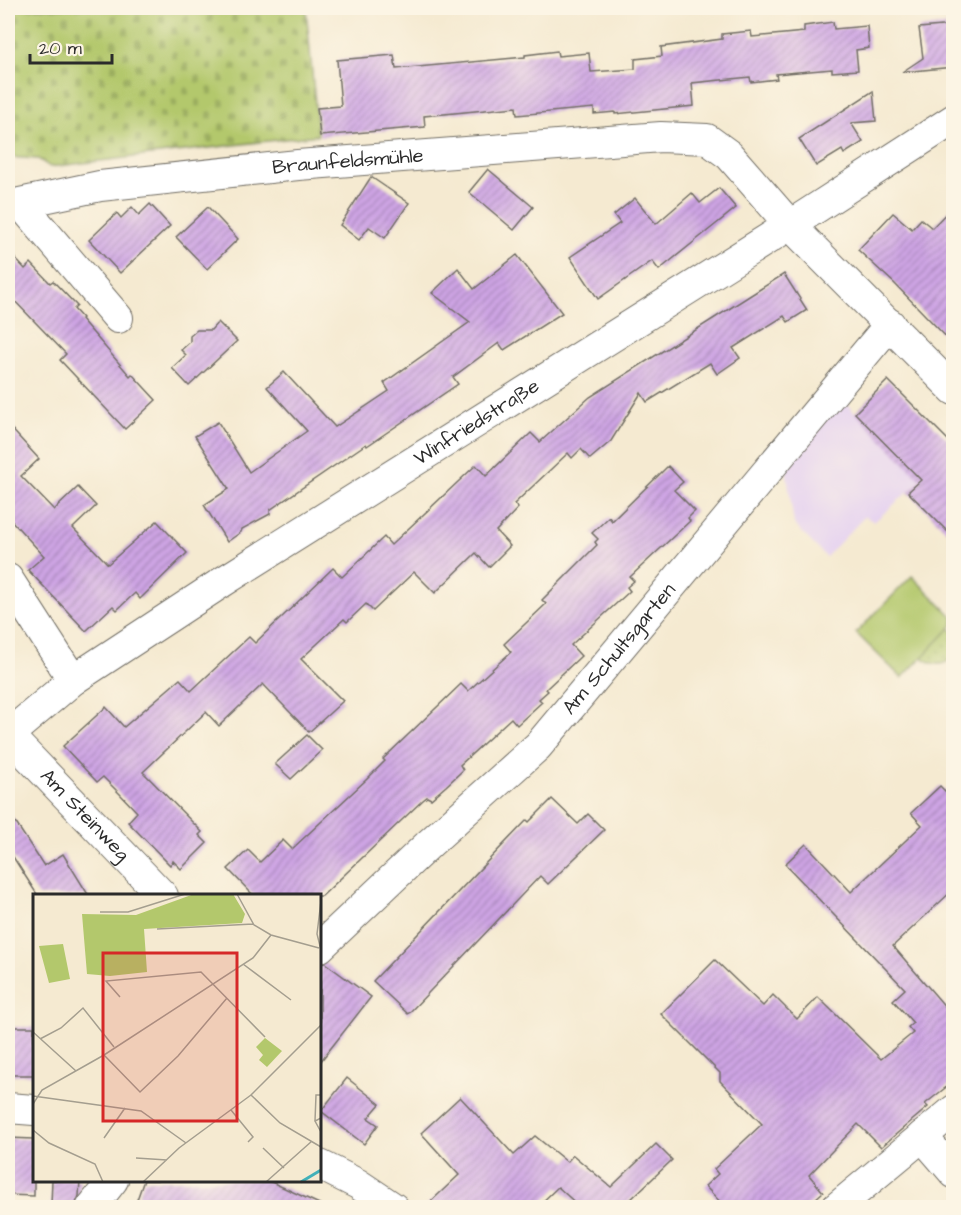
<svg xmlns="http://www.w3.org/2000/svg" width="961" height="1215" font-family="'Architects Daughter',sans-serif">
<style>
.built{fill:#e6d3f0}
.grass{fill:url(#grass-dots);stroke:#6f7a4c;stroke-width:1.5}
.cemetery{fill:url(#cemetery-stones);stroke:#6f7a4c;stroke-width:1.5}
.pitch{fill:#b3c86c;stroke:#6f7a4c;stroke-width:1.5}
.building{fill:url(#building-hatch)}
.lines{fill:none;stroke-linecap:round;stroke-linejoin:round}
.minor-casing{stroke:#726e65;stroke-width:32}
.minor{stroke:#fff;stroke-width:30}
.labels{text-anchor:middle;dominant-baseline:central;stroke-width:4.5;stroke-linejoin:round;paint-order:stroke}
.street-label{font-size:20px;fill:#2b2b2b;stroke:#fcf5e5}
.inset-river{fill:none;stroke:#41b1b9;stroke-width:3}
.inset-road{fill:none;stroke:#a49e8f;stroke-width:1.5}
.view{fill:#d62828;fill-opacity:0.15;stroke:#d62828;stroke-width:3}
.inset-edge{fill:none;stroke:#2b2b2b;stroke-width:3}
</style>
<defs>
<pattern id="grass-dots" width="8" height="8" patternUnits="userSpaceOnUse" patternTransform="scale(1.5)"><rect width="8" height="8" fill="#b3c86c"/><path d="M2 2h.1M6 6h.1" fill="none" stroke="#9aac5e" stroke-width="1.8" stroke-linecap="round"/></pattern>
<pattern id="cemetery-stones" width="16" height="16" patternUnits="userSpaceOnUse" patternTransform="scale(1.5)"><rect width="16" height="16" fill="#b3c86c"/><path d="M2 7V4a2 2 0 0 1 4 0v3zM10 15v-3a2 2 0 0 1 4 0v3z" fill="#9aac5e"/></pattern>
<pattern id="building-hatch" width="6" height="6" patternUnits="userSpaceOnUse" patternTransform="scale(1.5)"><rect width="6" height="6" fill="#cea4e4"/><path d="M-1 1l2-2M0 6l6-6M5 7l2-2" fill="none" stroke="#a786b9"/></pattern>
</defs>
<rect width="100%" height="100%" fill="#fcf5e5"/>
<filter id="ink" filterUnits="userSpaceOnUse"><feTurbulence type="fractalNoise" baseFrequency=".0167" numOctaves="2"/><feDisplacementMap in="SourceGraphic" scale="12" xChannelSelector="R" yChannelSelector="G"/><feConvolveMatrix kernelMatrix="1 2 1 2 8 2 1 2 1" color-interpolation-filters="sRGB"/></filter>
<filter id="wash" filterUnits="userSpaceOnUse"><feTurbulence type="fractalNoise" baseFrequency=".008" numOctaves="4" result="noise"/><feDisplacementMap in="SourceGraphic" scale="24" xChannelSelector="R" yChannelSelector="G"/><feGaussianBlur stdDeviation="1.35" result="paint"/><feColorMatrix in="noise" values="0 0 0 0 0 0 0 0 0 0 0 0 0 0 0 0 0 1.4 0 .05"/><feComposite in="paint" operator="in"/></filter>
<g filter="url(#wash)">
<rect width="100%" height="100%" fill="#f5ead1"/>
<!-- built -->
<path class="built" d="M888,380L953,448L908,492L874,522L865,516L826,557L794,524L786,468L841,398L855,413Z"/>
<!-- grass -->
<path class="grass" d="M945,625L953,631V657C943,667 932,666 921,656Z"/>
<!-- cemetery -->
<path class="cemetery" d="M8,8H306L318,135L50,167L38,159L8,157Z"/>
<!-- pitch -->
<path class="pitch" d="M912,576L953,617V625L902,678L856,633Z"/>
<g id="blocks">
<!-- building -->
<g class="building">
<path d="M833,22L834,29L867,26L869,48L856,50L858,70L832,72V69L776,74L777,79L751,82L750,77L692,83L694,106L615,114V112L594,114V108L517,115L516,107L424,116L425,127L320,136L317,108L341,106L337,60L394,55L396,69L525,57V55L557,51L558,56L589,53L591,72L635,69V59L662,56L661,47L722,39V34L751,31L752,37L804,32V26Z"/>
<path d="M954,25V67L902,72L923,58L919,28Z"/>
<path d="M873,91L876,121L851,123L863,142L844,154L842,150L816,166L799,139Z"/>
<path d="M488,169L533,207L514,230L469,192Z"/>
<path d="M371,177L409,203L385,238L369,227L359,240L340,225Z"/>
<path d="M719,188L736,208L659,270L652,261L598,299L570,257L620,223L614,215L635,198L656,224L692,193L700,203Z"/>
<path d="M150,204L170,226L120,273L89,240L117,213L121,218L132,207L139,215Z"/>
<path d="M954,205V345L894,283L858,250L893,213L912,229L921,219L932,228Z"/>
<path d="M208,207L238,239L207,269L176,237Z"/>
<path d="M8,251L25,269L31,263L50,283L53,281L77,306L74,309L82,318L81,319L130,376L132,374L156,400L125,429L60,360L66,354L8,294Z"/>
<path d="M517,255L562,313L504,350L499,343L453,377L458,384L367,446L366,444L270,510V514L242,529L241,532L227,542L204,505L229,489L195,436L218,422L249,472L307,431L267,387L284,372L335,427L389,391L384,383L470,322L432,293L458,268L474,289Z"/>
<path d="M784,274L807,310L788,322L784,316L733,348L740,358L717,374L710,363L647,402L641,393L611,441L590,459L581,449L572,458L568,453L514,504L518,508L496,531L510,546L489,567L476,553L435,593L414,572L373,611L366,604L347,622L344,619L301,659L343,701L309,732L263,684L219,726L206,712L143,772L202,832L199,835L207,843L181,869L173,861L170,865L128,822L137,812L120,794L103,777L97,782L63,746L106,707L124,727L180,679L191,691L249,637L255,643L333,568L342,577L384,537L391,545L476,465L486,476L531,433L540,442L590,397Z"/>
<path d="M218,322L237,341L189,386L172,368L186,355L181,350L190,342V336L197,330H211Z"/>
<path d="M888,380L954,446V538L908,492L921,480L855,413Z"/>
<path d="M8,425L39,459L21,476L54,510L78,487L96,506L73,528L108,564L157,521L187,553L140,599L135,593L117,610L113,606L86,631L28,570L44,556L8,517Z"/>
<path d="M668,466L683,482L674,490L695,511L688,518L690,521L630,577L634,581L627,587L630,591L571,645L581,656L546,689L548,691L539,699L542,702L517,725L511,718L460,765L463,770L446,786L431,799L427,797L423,800L322,896H254L228,869L248,850L260,862L283,840L292,849L366,780L385,761L383,759L461,684L468,691L511,652L504,644L546,604L542,600L597,545L595,542L598,539L592,533L609,517L612,521Z"/>
<path d="M307,735L322,750L291,779L275,764Z"/>
<path d="M940,786L954,800V889L893,946L954,1017V1081L925,1104L928,1107L881,1147L858,1124L809,1175L823,1192L805,1208H726L705,1186L718,1174L714,1169L762,1124L720,1081V1073L661,1014L715,960L763,1006L773,995L797,1019L818,997L881,1059L913,1033L908,1027L913,1023L893,1000L905,989L785,864L806,844L851,892L922,825L911,813Z"/>
<path d="M552,799L578,824L588,814L604,830L548,884L540,876L408,1014L373,981L527,820L529,822Z"/>
<path d="M8,811L44,866L63,854L89,896H38L8,849Z"/>
<path d="M325,963L371,997L320,1062V964Z"/>
<rect x="8" y="1027" width="26" height="48"/>
<path d="M347,1078L380,1104L368,1118L378,1125L364,1144L321,1111Z"/>
<path d="M460,1097L514,1155L535,1136L567,1162L573,1155L611,1187L656,1144L672,1160L628,1202L635,1208H581L558,1187L536,1208H424L459,1175L421,1133Z"/>
<path d="M8,1138L34,1139V1196L8,1195Z"/>
<path d="M52,1180H80L79,1196L74,1208L51,1205Z"/>
<path d="M144,1180H267L328,1208H134Z"/>
</g>
</g>
</g>
<g filter="url(#ink)">
<use href="#blocks" fill-opacity="0" stroke="#726e65" stroke-width="1.5"/>
<g class="lines">
<defs>
<g id="minor">
<path id="s1" d="M118,318L20,203L100,186L298,165L661,137L707,139L729,155L790,225L954,390"/>
<path d="M8,579L73,680"/>
<path id="s2" d="M8,735L73,680L224,581L790,225L954,119"/>
<path id="s3" d="M8,735L163,896"/>
<path id="s4" d="M320,947L430,843L538,746L890,324"/>
<path d="M8,1108L34,1110"/>
<path d="M922,1136L954,1173"/>
<path d="M320,1165L358,1184L394,1208"/>
<path d="M91,1208L113,1180"/>
<path d="M836,1208L954,1110"/>
</g>
</defs>
<!-- minor casing -->
<use href="#minor" class="minor-casing"/>
<!-- minor -->
<use href="#minor" class="minor"/>
</g>
</g>
<g class="labels">
<!-- street labels -->
<g class="street-label">
<text stroke="none"><textPath href="#s1" startOffset="482">Braunfeldsmühle</textPath></text>
<text stroke="none"><textPath href="#s2" startOffset="564">Winfriedstraße</textPath></text>
<text stroke="none"><textPath href="#s4" startOffset="423">Am Schultsgarten</textPath></text>
<text stroke="none"><textPath href="#s3" startOffset="111">Am Steinweg</textPath></text>
</g>
</g>
<!-- overview -->
<g transform="translate(33 894)">
<rect width="288" height="288" fill="#f5ead1"/>
<path d="M161,0H200L212,20L209,29L111,35L114,78L77,82L54,80L49,20L103,21Z" fill="#b3c86c"/>
<path d="M30,50L37,85L16,89L6,52ZM232,144L249,157L234,173L226,166L230,161L223,153Z" fill="#b3c86c"/>
<path class="inset-river" d="M268,288L288,276"/>
<path class="inset-road" d="M204,0L221,31L238,41L286,54M288,7L284,40L288,56M67,18H95L152,0M124,35L220,30M210,70L258,106M87,103L73,87L168,78L232,143M288,131L218,201L247,229L288,253M0,138L43,177M7,145L28,134L50,114L81,153M71,161L107,198L145,162L194,104M0,202L108,217L153,249M0,210L9,196L71,161L220,64L238,41M198,216L220,243L215,248M288,224L282,227L288,238M282,227L283,201H288M0,236L16,249L62,270L70,288M71,244L92,214M230,254L251,274M103,264L134,266M110,288L146,254L218,201M233,288L279,247"/>
<path class="view" d="M70,59H204V227H70Z"/>
<rect width="288" height="288" class="inset-edge"/>
</g>
<!-- margin -->
<rect width="961" height="1215" fill="none" stroke="#fcf5e5" stroke-width="30"/>
<!-- scale -->
<path d="M30 54v9h82v-9" fill="none" stroke="#2b2b2b" stroke-width="3"/>
<text x="39" y="54" font-size="18" fill="#2b2b2b" stroke="#fcf5e5" stroke-width="4.5" paint-order="stroke">20 m</text>
</svg>
